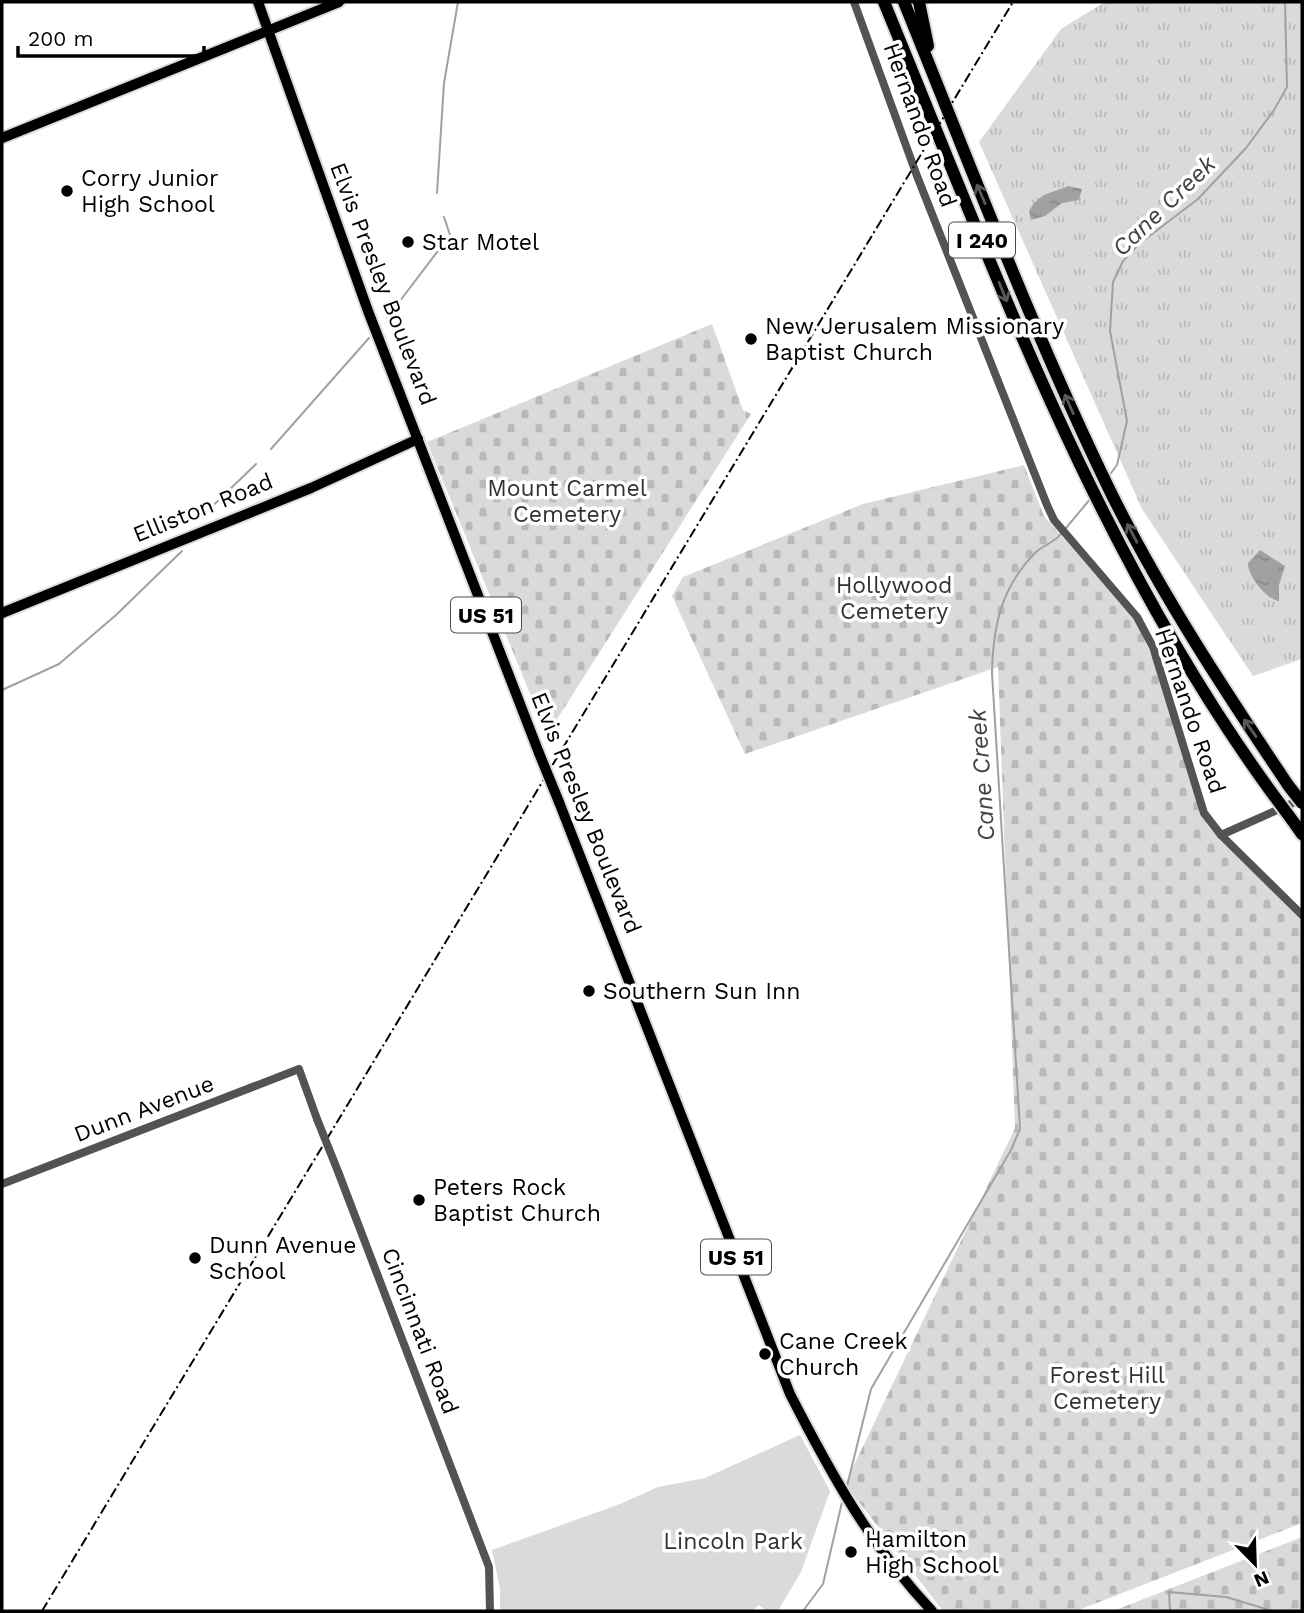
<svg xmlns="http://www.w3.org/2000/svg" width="1304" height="1613" font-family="'Work Sans',sans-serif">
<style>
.grass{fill:url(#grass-tufts)}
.cemetery{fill:url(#cemetery-stones)}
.park{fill:#dadada}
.water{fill:url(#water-ripples)}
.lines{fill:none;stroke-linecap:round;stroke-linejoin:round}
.stream{stroke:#a1a1a1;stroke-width:2}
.major-casing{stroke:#dbdbdb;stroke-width:14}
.highway-casing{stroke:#dbdbdb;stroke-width:16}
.minor{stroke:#535353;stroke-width:8}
.major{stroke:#000;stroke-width:10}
.highway{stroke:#000;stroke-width:12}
.rail{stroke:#000;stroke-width:2;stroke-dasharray:10 3.5 2 3.5;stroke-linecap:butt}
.major-bridge-casing{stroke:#dbdbdb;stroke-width:14;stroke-linecap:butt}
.highway-bridge-casing{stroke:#dbdbdb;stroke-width:16;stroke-linecap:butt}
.minor-bridge{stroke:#535353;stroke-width:8}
.major-bridge{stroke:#000;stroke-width:10}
.highway-bridge{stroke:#000;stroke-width:12}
.oneway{stroke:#595959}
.poi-dot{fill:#000;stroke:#fff;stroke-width:2.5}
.labels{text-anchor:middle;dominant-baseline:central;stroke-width:7;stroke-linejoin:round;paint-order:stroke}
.shield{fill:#fff;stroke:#4c4c4c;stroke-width:2}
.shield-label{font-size:21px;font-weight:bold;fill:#000}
.street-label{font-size:23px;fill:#000;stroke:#fff}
.poi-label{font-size:23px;fill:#000;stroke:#fff;text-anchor:start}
.park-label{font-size:23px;fill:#313131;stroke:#fff}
.water-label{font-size:24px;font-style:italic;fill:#424242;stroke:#fff}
</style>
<defs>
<pattern id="grass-tufts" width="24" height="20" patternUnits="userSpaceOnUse" patternTransform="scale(1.75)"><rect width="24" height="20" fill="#dadada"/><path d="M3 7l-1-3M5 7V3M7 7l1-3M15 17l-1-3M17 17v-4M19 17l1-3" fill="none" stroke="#b9b9b9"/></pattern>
<pattern id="cemetery-stones" width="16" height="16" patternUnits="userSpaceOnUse" patternTransform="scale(1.75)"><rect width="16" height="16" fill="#dadada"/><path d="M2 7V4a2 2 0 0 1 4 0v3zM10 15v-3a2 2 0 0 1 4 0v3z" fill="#b9b9b9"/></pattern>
<pattern id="water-ripples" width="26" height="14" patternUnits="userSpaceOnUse" patternTransform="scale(1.75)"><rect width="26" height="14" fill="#a1a1a1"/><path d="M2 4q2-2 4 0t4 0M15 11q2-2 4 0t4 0" fill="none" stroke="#898989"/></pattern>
</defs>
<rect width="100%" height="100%" fill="#fff"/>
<!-- grass -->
<path class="grass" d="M1105,2H1302V659L1253,676L1142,509L979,142L1061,29Z"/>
<!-- cemetery -->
<g class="cemetery">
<path d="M712,324L743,410L751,414L547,735L427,442Z"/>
<path d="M1024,465L1044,516L1135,619L1153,659L1207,825L1302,919V1523L1076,1611H943L845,1484L1015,1128L998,667L745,754L672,596L683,577L863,504Z"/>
<path d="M1302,1537V1611H1113Z"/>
</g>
<!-- park -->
<path class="park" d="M800,1435L830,1491L801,1572L778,1611H766L759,1605L752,1611H500V1588L492,1550L620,1504L658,1487L705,1478Z"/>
<!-- water -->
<g class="water">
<path d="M1068,186L1082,189L1079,200L1062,203L1045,216L1031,220L1029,211C1041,191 1051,194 1068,186Z"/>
<path d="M1260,550L1285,566L1279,585V601C1267,600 1247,575 1248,563Z"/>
</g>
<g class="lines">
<!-- stream -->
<g class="stream">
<path d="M437,193L444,83L458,2"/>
<path d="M387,318L450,235L444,217"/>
<path d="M271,449L369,338"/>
<path d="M1108,477L1117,465L1127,421L1110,331L1113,282L1123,261L1139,244L1198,199L1246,148L1274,110L1287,87L1285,2"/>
<path d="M197,521L256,464"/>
<path d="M1066,528L1091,498"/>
<path d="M2,690L59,664L116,615L182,551"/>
<path d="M847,1486L871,1389L1011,1150L1020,1129L992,673C993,626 1001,587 1036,552C1044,545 1055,542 1062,533"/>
<path d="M803,1611L823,1584L843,1498"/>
<path d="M1170,1611L1169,1592L1226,1597L1273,1611"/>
</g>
<defs>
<g id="major">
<path d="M258,2L368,311L539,753"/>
<path d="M2,138L339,2"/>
<path d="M2,613L311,488L418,439"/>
<path d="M559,802L790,1394C831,1474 870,1545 932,1611"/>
</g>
<g id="highway">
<path d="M884,2C996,274 1097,553 1272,793"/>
<path d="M904,2C971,167 1034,335 1112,495C1163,597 1225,691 1288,785"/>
<path d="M919,2L928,46"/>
<path d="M1295,824L1302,834"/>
</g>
</defs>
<!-- major casing -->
<use href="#major" class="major-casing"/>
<!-- highway casing -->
<use href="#highway" class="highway-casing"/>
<!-- minor -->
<g class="minor">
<path d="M854,2L917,176L1047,505L1054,520L1137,617L1153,647L1204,813L1221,835L1302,915"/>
<path d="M1221,835L1302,799"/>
<path d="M339,1174L489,1567L490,1611"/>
<path d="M2,1184L299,1069L317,1119"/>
</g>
<!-- major -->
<use href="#major" class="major"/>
<!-- highway -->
<use href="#highway" class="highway"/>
<!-- rail -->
<path class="rail" d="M42,1611L1013,2"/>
<defs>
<path id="major-bridge" d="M539,753L559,802"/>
<g id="highway-bridge">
<path d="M1288,785L1302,803"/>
<path d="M1272,793L1295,824"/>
</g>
</defs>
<!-- major-bridge casing -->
<use href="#major-bridge" class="major-bridge-casing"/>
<!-- highway-bridge casing -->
<use href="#highway-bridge" class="highway-bridge-casing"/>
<!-- minor-bridge -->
<path class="minor-bridge" d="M317,1119L339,1174"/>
<!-- major-bridge -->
<use href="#major-bridge" class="major-bridge"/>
<!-- highway-bridge -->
<use href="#highway-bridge" class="highway-bridge"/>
</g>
<!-- one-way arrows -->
<defs><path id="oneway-shaft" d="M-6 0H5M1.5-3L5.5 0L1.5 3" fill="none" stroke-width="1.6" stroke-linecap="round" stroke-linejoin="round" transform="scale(1.75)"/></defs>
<g class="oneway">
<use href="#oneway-shaft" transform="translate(981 194) rotate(-113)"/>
<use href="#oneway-shaft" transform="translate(1003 292) rotate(68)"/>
<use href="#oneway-shaft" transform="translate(1069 404) rotate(-114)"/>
<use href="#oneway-shaft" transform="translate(1132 533) rotate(-118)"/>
<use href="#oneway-shaft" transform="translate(1250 728) rotate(-125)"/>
</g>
<!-- markers -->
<g class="poi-dot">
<circle cx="67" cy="191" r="7"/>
<circle cx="408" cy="242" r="7"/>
<circle cx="751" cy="339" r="7"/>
<circle cx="589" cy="991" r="7"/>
<circle cx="419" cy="1200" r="7"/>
<circle cx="195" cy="1258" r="7"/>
<circle cx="765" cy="1354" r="7"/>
<circle cx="851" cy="1552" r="7"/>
</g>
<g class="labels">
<!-- shield labels -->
<g class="shield">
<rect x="949" y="222.5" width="66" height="35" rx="5"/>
<rect x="451" y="597.5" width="70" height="35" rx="5"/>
<rect x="701" y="1239.5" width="70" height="35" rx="5"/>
</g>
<g class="shield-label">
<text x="982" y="240">I 240</text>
<text x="486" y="615">US 51</text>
<text x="736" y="1257">US 51</text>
</g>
<!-- street labels -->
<g class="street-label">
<text transform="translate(920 125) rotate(70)">Hernando Road</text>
<text transform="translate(383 284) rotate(69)">Elvis Presley Boulevard</text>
<text transform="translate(203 508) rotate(-22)">Elliston Road</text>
<text transform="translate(1190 711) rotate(71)">Hernando Road</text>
<text transform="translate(586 813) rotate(68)">Elvis Presley Boulevard</text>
<text transform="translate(144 1109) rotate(-21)">Dunn Avenue</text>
<text transform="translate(420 1331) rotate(69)">Cincinnati Road</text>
</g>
<!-- poi labels -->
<g class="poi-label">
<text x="81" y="178">Corry Junior<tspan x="81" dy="26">High School</tspan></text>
<text x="422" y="242">Star Motel</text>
<text x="765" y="326">New Jerusalem Missionary<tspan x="765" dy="26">Baptist Church</tspan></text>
<text x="603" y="991">Southern Sun Inn</text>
<text x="433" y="1187">Peters Rock<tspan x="433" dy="26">Baptist Church</tspan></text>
<text x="209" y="1245">Dunn Avenue<tspan x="209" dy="26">School</tspan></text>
<text x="779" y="1341">Cane Creek<tspan x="779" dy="26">Church</tspan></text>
<text x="865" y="1539">Hamilton<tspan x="865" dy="26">High School</tspan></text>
</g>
<!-- park labels -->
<g class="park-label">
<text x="567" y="488">Mount Carmel<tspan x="567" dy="26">Cemetery</tspan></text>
<text x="894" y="585">Hollywood<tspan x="894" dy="26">Cemetery</tspan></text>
<text x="1107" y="1375">Forest Hill<tspan x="1107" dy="26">Cemetery</tspan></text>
<text x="733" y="1541">Lincoln Park</text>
</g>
<!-- water labels -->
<g class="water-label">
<text transform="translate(1164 206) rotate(-44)">Cane Creek</text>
<text transform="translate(982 775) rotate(-94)">Cane Creek</text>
</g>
</g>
<!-- border -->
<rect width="1304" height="1613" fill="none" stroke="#000000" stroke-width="7"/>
<!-- north arrow -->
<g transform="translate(1255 1564) rotate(157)" stroke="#ffffff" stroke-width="5" paint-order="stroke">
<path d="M0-5L12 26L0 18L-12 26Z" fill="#000000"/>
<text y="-10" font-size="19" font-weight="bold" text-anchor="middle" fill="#000000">N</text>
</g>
<!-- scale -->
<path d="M18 46v10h186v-10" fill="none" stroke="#000000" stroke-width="3.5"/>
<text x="28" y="46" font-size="21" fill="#000000" stroke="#ffffff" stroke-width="5" paint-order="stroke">200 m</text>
</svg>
